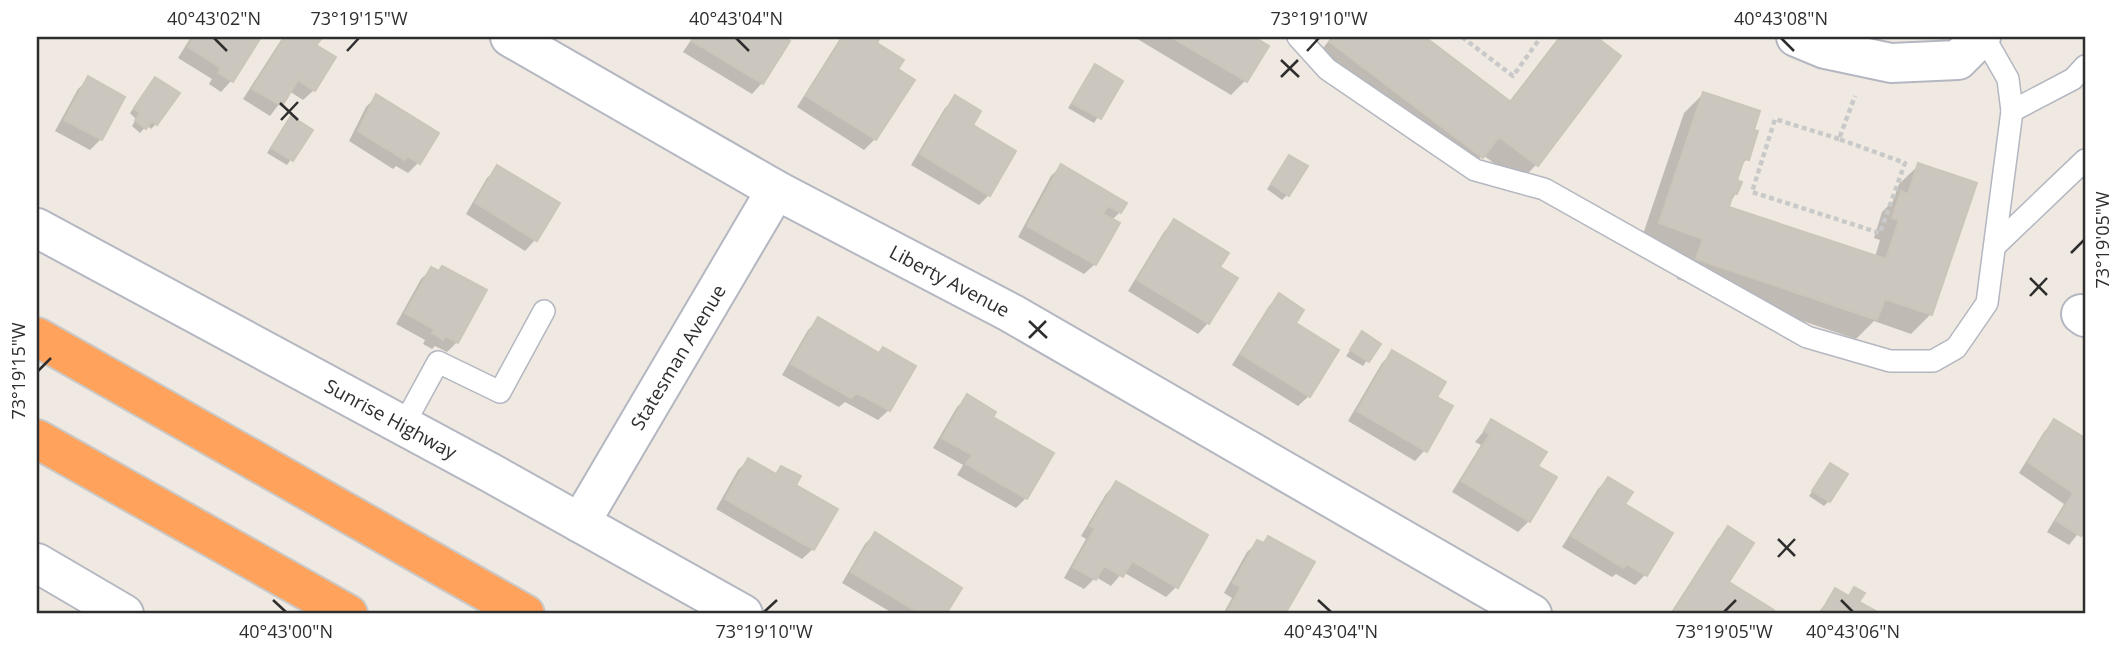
<svg xmlns="http://www.w3.org/2000/svg" width="2122" height="651" font-family="'Open Sans',sans-serif">
<style>
.shadow{fill:#0003}
.building{fill:#cbc7bf;stroke:#cbc5ba;stroke-width:2}
.lines{fill:none;stroke-linecap:round;stroke-linejoin:round}
.lane-casing{stroke:#b4b7c1;stroke-width:24}
.street-casing{stroke:#b4b7c1;stroke-width:42}
.secondary-casing{stroke:#b4b7c1;stroke-width:42}
.highway-casing{stroke:#c9c9c9;stroke-width:42}
.path{stroke:#c9c9c9;stroke-width:4.5;stroke-dasharray:5 3.5;stroke-linecap:butt}
.lane{stroke:#fff;stroke-width:21}
.street{stroke:#fff;stroke-width:38}
.secondary{stroke:#fff;stroke-width:38}
.highway{stroke:#ffa35c;stroke-width:38}
.ticks{fill:none;stroke:#2e2e2e;stroke-width:2.5}
.labels{text-anchor:middle;dominant-baseline:central;stroke-width:6;stroke-linejoin:round;paint-order:stroke}
.street-label{font-size:19px;fill:#2e2e2e;stroke:#fff}
.neatline{fill:none;stroke:#2e2e2e;stroke-width:2.5}
.ticks-label{font-size:18px;text-anchor:middle;fill:#2e2e2e}
</style>
<rect width="100%" height="100%" fill="#efe9e1"/>
<!-- shadow -->
<g class="shadow">
<path d="M191,37H259L231,81L221,92L209,84L212,79L178,58Z"/>
<path d="M283,37H320L314,46V90L303,100L289,91L270,116L243,99Z"/>
<path d="M693,37H780L787,41L762,83L752,94L683,52Z"/>
<path d="M841,37H877L875,43L896,70L912,80L875,139L864,150L797,107Z"/>
<path d="M1134,37H1250L1266,46L1245,81L1231,95Z"/>
<path d="M1326,37H1422L1509,102L1559,37H1593L1619,56L1536,165L1519,182L1483,155L1465,174L1315,59L1330,39Z"/>
<path d="M1095,66L1121,81L1094,123L1068,108Z"/>
<path d="M89,79L123,97L101,139L90,150L55,131L78,89Z"/>
<path d="M151,84L156,124L151,129L147,125L140,133L132,126L136,119L130,113Z"/>
<path d="M1703,94L1747,159L1740,166L1735,182L1736,193L1727,208L1875,257L1880,240L1874,238L1882,212L1893,201L1899,184L1919,165L1931,314L1911,334L1874,321L1856,339L1677,279L1684,258L1640,243L1684,113Z"/>
<path d="M376,97L418,163L408,173L396,166L393,169L349,141L366,107Z"/>
<path d="M956,98L970,126L989,195L979,205L911,165L945,108Z"/>
<path d="M286,123L311,131L287,165L267,153Z"/>
<path d="M1289,157L1287,195L1282,200L1267,189Z"/>
<path d="M1061,166L1120,212L1112,220L1095,264L1084,274L1018,237L1051,176Z"/>
<path d="M498,168L557,204L535,240L525,251L466,214L487,178Z"/>
<path d="M1174,221L1218,267L1208,323L1198,334L1128,291L1164,232Z"/>
<path d="M432,269L457,342L447,352L435,346L432,349L423,344L425,340L396,324L421,279Z"/>
<path d="M1279,296L1294,323L1309,396L1298,406L1232,365L1269,306Z"/>
<path d="M818,320L889,410L878,420L845,402L839,407L782,375L808,330Z"/>
<path d="M1362,334L1378,344L1363,366L1346,356Z"/>
<path d="M1393,353L1425,450L1415,461L1348,421L1382,363Z"/>
<path d="M967,397L990,418L1026,498L1016,508L957,475L963,465L933,448L957,407Z"/>
<path d="M1492,421L1536,467L1555,477L1529,521L1518,532L1452,492L1481,445L1475,442Z"/>
<path d="M2054,421L2085,440V525L2069,545L2047,532L2064,504L2019,473L2044,432Z"/>
<path d="M749,460L775,475L782,468L793,486L813,549L802,559L716,509L738,470Z"/>
<path d="M1830,465L1829,501L1824,506L1809,496Z"/>
<path d="M1608,479L1622,505L1645,575L1635,585L1616,574L1612,577L1562,547L1598,489Z"/>
<path d="M1116,483L1206,536L1176,587L1166,597L1123,572L1111,586L1096,577L1084,589L1064,578L1086,539L1081,536L1106,494Z"/>
<path d="M1728,528L1727,583L1772,611L1770,614H1670L1718,539Z"/>
<path d="M875,534L960,588L944,614H894L842,583L865,544Z"/>
<path d="M1268,538L1312,562L1283,614H1223L1232,598L1224,593L1247,552L1258,542L1262,544Z"/>
<path d="M1855,589L1857,602L1877,614H1817L1836,591L1847,597Z"/>
</g>
<!-- building -->
<g class="building">
<path d="M194,37H261L233,82L218,73L221,68L188,47Z"/>
<path d="M285,37H323L316,45L336,57L315,91L298,80L282,106L252,89Z"/>
<path d="M695,37H783L790,41L763,84L692,41Z"/>
<path d="M843,37H880L877,43L904,60L898,69L915,80L876,140L806,96Z"/>
<path d="M1171,37H1254L1269,46L1247,82Z"/>
<path d="M1334,37H1425L1511,102L1561,37H1596L1621,56L1538,166L1499,137L1483,158L1330,42Z"/>
<path d="M1095,64L1123,81L1101,119L1072,103Z"/>
<path d="M88,76L125,97L102,140L64,120Z"/>
<path d="M155,77L180,93L157,125L152,121L146,129L135,120L140,113L134,108Z"/>
<path d="M1703,92L1760,111L1754,130L1758,131L1749,160L1744,159L1737,180L1742,182L1737,194L1733,193L1729,207L1886,259L1899,220L1892,218L1901,191L1908,194L1918,163L1977,183L1932,315L1885,299L1877,320L1696,259L1703,239L1659,223Z"/>
<path d="M376,94L439,133L420,164L407,156L405,160L358,131Z"/>
<path d="M955,95L981,111L973,125L1016,151L990,196L920,154Z"/>
<path d="M291,116L313,130L293,161L271,148Z"/>
<path d="M1289,155L1308,166L1289,196L1271,184Z"/>
<path d="M1061,164L1127,203L1121,213L1108,206L1103,214L1120,223L1096,265L1027,226Z"/>
<path d="M497,165L560,203L537,241L475,203Z"/>
<path d="M1174,219L1229,253L1220,267L1238,278L1209,324L1137,280Z"/>
<path d="M442,266L487,290L458,343L445,336L443,340L432,333L434,329L405,313L431,267L439,271Z"/>
<path d="M1279,293L1304,310L1296,323L1339,350L1310,397L1241,354Z"/>
<path d="M818,317L879,353L883,347L916,366L890,411L857,393L851,398L791,364Z"/>
<path d="M1362,331L1381,344L1369,362L1350,350Z"/>
<path d="M1392,350L1446,382L1437,397L1453,406L1427,452L1357,411Z"/>
<path d="M967,394L996,412L993,417L1054,453L1027,499L966,464L972,455L942,438Z"/>
<path d="M1491,419L1547,452L1538,466L1557,477L1530,522L1461,481L1490,434L1484,431Z"/>
<path d="M2054,419L2085,438V529L2081,536L2056,521L2073,493L2028,462Z"/>
<path d="M748,458L776,474L781,466L801,476L796,485L838,509L814,550L725,499Z"/>
<path d="M1830,463L1848,474L1830,502L1812,491Z"/>
<path d="M1608,477L1633,492L1625,504L1673,533L1647,576L1626,564L1624,568L1571,536Z"/>
<path d="M1116,481L1208,535L1178,588L1132,561L1123,577L1104,566L1096,580L1073,567L1095,528L1090,526Z"/>
<path d="M1728,526L1754,543L1729,582L1774,610L1772,614H1672Z"/>
<path d="M875,532L962,588L946,614H921L851,572Z"/>
<path d="M1268,536L1315,562L1285,614H1226L1241,587L1233,583L1257,540L1264,543Z"/>
<path d="M1854,587L1865,593L1859,602L1881,614H1820L1835,588L1849,596Z"/>
</g>
<g class="lines">
<defs>
<g id="lane">
<path d="M1298,37L1327,69L1475,170L1544,189L1807,337L1890,361H1933L1956,348L1987,303L2012,111L2008,79L1984,37"/>
<path d="M2012,111L2073,79L2085,66"/>
<path d="M1995,246L2085,160"/>
<path d="M403,426L438,362L500,392L544,311"/>
</g>
<g id="street">
<path d="M1796,37L1825,49L1891,63L1958,60L1981,37"/>
<path id="s1" d="M776,190L1011,313L1532,614"/>
<path d="M2081,314L2085,317"/>
</g>
<g id="secondary">
<path d="M510,37L776,190L580,523"/>
<path id="s2" d="M37,228L491,473L743,614"/>
<path d="M37,563L124,614"/>
</g>
<g id="highway">
<path d="M37,337L525,614"/>
<path d="M37,439L348,614"/>
</g>
</defs>
<!-- lane casing -->
<use href="#lane" class="lane-casing"/>
<!-- street casing -->
<use href="#street" class="street-casing"/>
<!-- secondary casing -->
<use href="#secondary" class="secondary-casing"/>
<!-- highway casing -->
<use href="#highway" class="highway-casing"/>
<!-- path -->
<g class="path">
<path d="M1462,37L1513,76L1541,37"/>
<path d="M1839,139L1775,119L1752,192L1880,233L1905,163L1839,139L1855,96"/>
</g>
<!-- lane -->
<use href="#lane" class="lane"/>
<!-- street -->
<use href="#street" class="street"/>
<!-- secondary -->
<use href="#secondary" class="secondary"/>
<!-- highway -->
<use href="#highway" class="highway"/>
</g>
<!-- ticks -->
<path class="ticks" d="M214,38L227,51M736,38L749,51M1781,38L1794,51M347,51L359,38M1307,51L1319,38M1281,60L1299,77M1281,77L1298,60M280,103L298,120M281,120L298,102M2071,253L2084,240M2030,278L2047,295M2030,296L2047,278M1029,321L1047,338M1029,338L1046,321M38,371L51,358M1778,539L1795,556M1778,557L1795,539M273,600L286,612M1318,600L1331,612M1841,600L1853,612M764,612L777,600M1724,612L1736,600"/>
<g class="labels">
<!-- street labels -->
<g class="street-label">
<text stroke="none"><textPath href="#s1" startOffset="196">Liberty Avenue</textPath></text>
<text transform="translate(678 357) rotate(-59)">Statesman Avenue</text>
<text stroke="none"><textPath href="#s2" startOffset="402">Sunrise Highway</textPath></text>
</g>
</g>
<!-- border -->
<rect width="2122" height="651" fill="none" stroke="#ffffff" stroke-width="77"/>
<rect x="38" y="38" width="2046" height="574" class="neatline"/>
<g class="ticks-label">
<text x="214" y="25">40°43'02"N</text>
<text x="359" y="25">73°19'15"W</text>
<text x="736" y="25">40°43'04"N</text>
<text x="1319" y="25">73°19'10"W</text>
<text x="1781" y="25">40°43'08"N</text>
<text transform="translate(2103 240) rotate(-90)" y="6">73°19'05"W</text>
<text transform="translate(19 371) rotate(-90)" y="6">73°19'15"W</text>
<text x="286" y="638">40°43'00"N</text>
<text x="764" y="638">73°19'10"W</text>
<text x="1331" y="638">40°43'04"N</text>
<text x="1724" y="638">73°19'05"W</text>
<text x="1853" y="638">40°43'06"N</text>
</g>
</svg>
